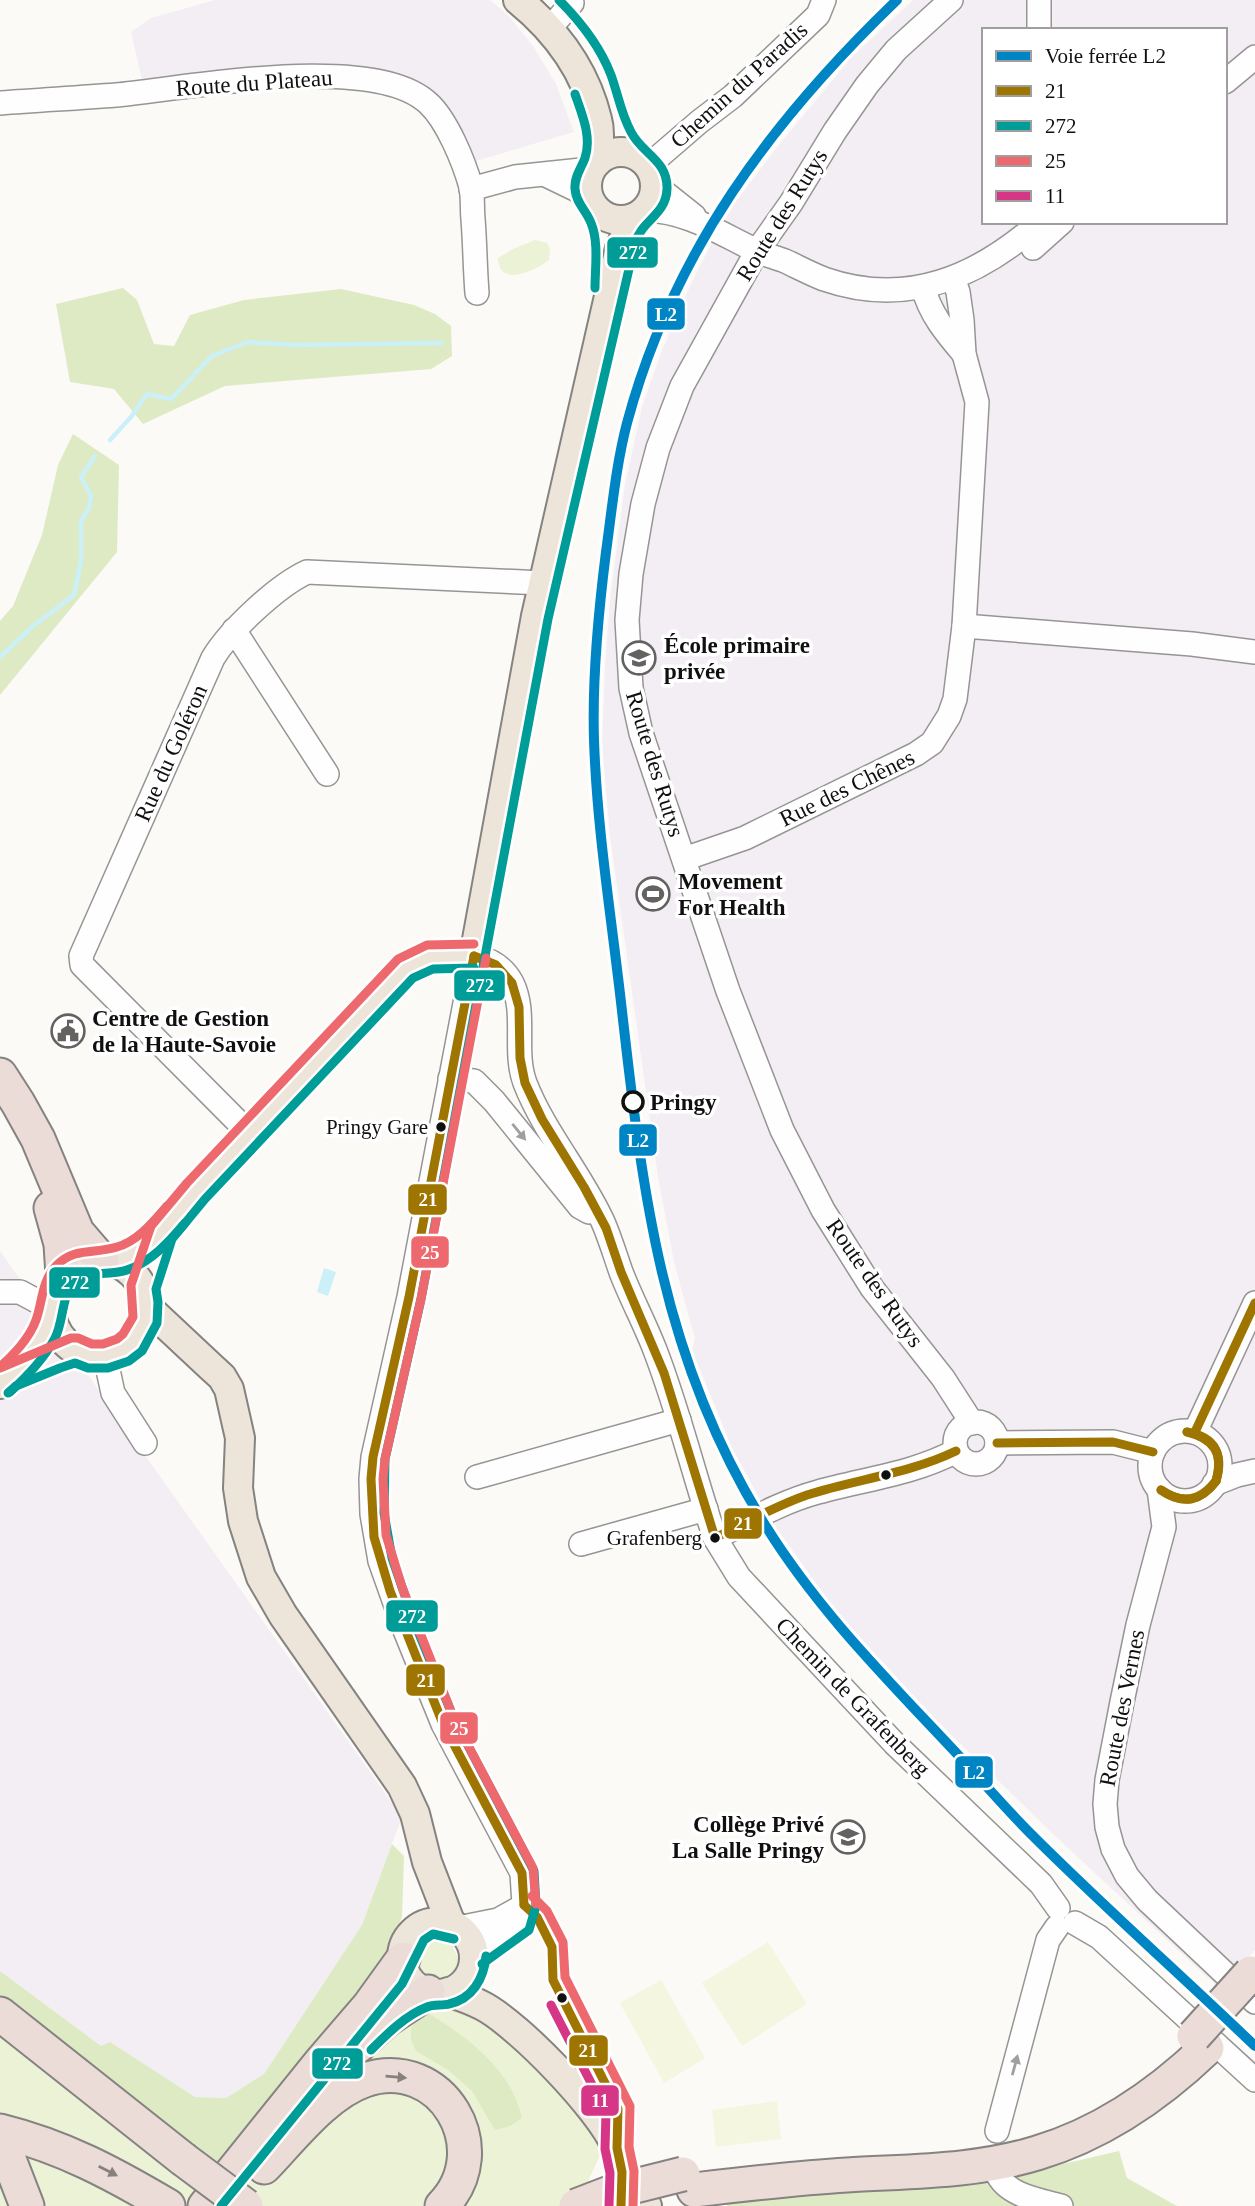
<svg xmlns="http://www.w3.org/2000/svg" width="1255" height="2206" font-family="'Times New Roman',serif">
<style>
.industrial{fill:#f3eef3;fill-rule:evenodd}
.green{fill:#ecf2d6}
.forest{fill:#deeac3}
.pitch{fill:#f4f6e0}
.water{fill:#cbf0f8}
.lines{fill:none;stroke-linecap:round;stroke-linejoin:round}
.stream{stroke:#cbf0f8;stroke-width:4.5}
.minor-casing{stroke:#969594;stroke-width:26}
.major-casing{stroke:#848381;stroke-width:32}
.highway-casing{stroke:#848381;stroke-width:37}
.minor{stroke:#fffefe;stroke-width:23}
.major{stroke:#eee5da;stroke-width:28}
.highway{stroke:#ebdcd7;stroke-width:33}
.highway-bridge-casing{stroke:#848381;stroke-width:37;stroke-linecap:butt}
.highway-bridge{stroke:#ebdcd7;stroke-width:33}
.bus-1-casing{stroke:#fff;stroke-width:14}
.bus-2-casing{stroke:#fff;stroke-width:14}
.bus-3-casing{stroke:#fff;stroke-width:14}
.bus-4-casing{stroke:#fff;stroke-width:14}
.bus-1{stroke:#9e7500;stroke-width:9}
.bus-2{stroke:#009c98;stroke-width:9}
.bus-3{stroke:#ed696e;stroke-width:9}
.bus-4{stroke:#d53685;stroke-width:9}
.rail-1-casing{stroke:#fff;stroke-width:16}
.rail-1{stroke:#0085c4;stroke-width:10}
.oneway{fill:#9f9f9f}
.oneway2{fill:#88807d}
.stop-dot{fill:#fff;stroke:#101010;stroke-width:3.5}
.bus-dot{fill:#101010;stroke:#fff;stroke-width:2.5}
.labels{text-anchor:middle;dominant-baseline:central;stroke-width:7;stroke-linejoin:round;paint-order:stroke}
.bus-label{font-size:21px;fill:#101010;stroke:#fff;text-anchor:end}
.street-label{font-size:23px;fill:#101010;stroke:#fff}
.poi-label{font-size:23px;font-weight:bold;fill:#101010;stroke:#fff;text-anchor:start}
.stop-label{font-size:23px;font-weight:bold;fill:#101010;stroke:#fff;text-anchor:start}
.line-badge{stroke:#fff;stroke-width:2.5}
.badge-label{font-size:19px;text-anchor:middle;font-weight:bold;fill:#fff}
</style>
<rect width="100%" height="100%" fill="#fcfaf7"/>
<!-- industrial -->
<g class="industrial">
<path d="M215,0H490L508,15L533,46L556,84L574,132L469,163L389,75L143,85L131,32L151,18Z"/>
<path d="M913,0H1255V1950L1220,1989L1056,1837L936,1720L836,1611L773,1523L732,1448L692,1350L695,1339L674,1262L658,1177L610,836L602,743L605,665L611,591L625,484L642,407L663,348L690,286L727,213L778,146L850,59ZM984,30H1225V222H984Z"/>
<path d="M0,1251L402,1817L362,1925L264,2074L226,2098L195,2097L111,2043L101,2046L0,1971Z"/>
</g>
<!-- green -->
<g class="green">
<path d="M535,240L547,243L550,249L549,260C535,271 498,288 498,258L513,249Z"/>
<path d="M431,1934H447L461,1965C438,1993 408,1978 418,1944Z"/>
<path d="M383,1963L424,2003H451L501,2030L577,2111L602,2151L589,2179V2206H0V1998L217,2175L342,2012Z"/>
</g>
<!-- forest -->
<g class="forest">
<path d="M123,288L137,300L154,344L174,346L190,315L244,300L341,289L414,305L435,314L451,326L452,356L431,369L225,386L143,424L114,389L70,382L56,304Z"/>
<path d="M73,434L119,465L117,552L0,695V621L13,606L42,535L58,465Z"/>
<path d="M392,1844L404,1856L402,1917L383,1963L342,2012L217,2175L0,1998V1971L101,2046L110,2042L195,2097L226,2098L264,2074L362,1925Z"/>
<path d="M424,2011C465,2034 512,2070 522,2118L510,2126L495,2130L472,2091L448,2070L416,2051L411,2040V2028Z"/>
<path d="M1119,2151L1127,2178L1177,2206H728L718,2197L1042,2169Z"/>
</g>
<!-- pitch -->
<g class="pitch">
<path d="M768,1942L807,2004L742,2046L702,1983Z"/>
<path d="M661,1980L705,2058L664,2083L620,2003Z"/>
<path d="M777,2101L781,2139L716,2147L712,2110Z"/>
</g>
<!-- water -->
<path class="water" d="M324,1268L336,1272L328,1296L317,1292Z"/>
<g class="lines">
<!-- stream -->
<g class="stream">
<path d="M110,440L131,417L147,394L171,399L212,356L248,342L292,345L442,343"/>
<path d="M0,657L33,626L74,595L81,561V521L89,508L91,496L81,477L95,456"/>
</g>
<defs>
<g id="minor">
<path d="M951,0L896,50L867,85L835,131L791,203L757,251L682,386L658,448L643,504L631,574L627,620L631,688L641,733L728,991L782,1130L823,1210L872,1288L943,1378L972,1423"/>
<path d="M1039,0V30"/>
<path d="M550,28L572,3L569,0"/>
<path d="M1225,82L1255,57"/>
<path d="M0,103C39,100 78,98 116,95C188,88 374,52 428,103C447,120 464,162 471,187C473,197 472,209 473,219C475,244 475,268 477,293"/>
<path d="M648,166L699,122L733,96L818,15L824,0"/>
<path d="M546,175L579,191L592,204"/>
<path d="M655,185L694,216"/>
<path d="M471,189L515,177L591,169"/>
<path d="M646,210C687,211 719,233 755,250C765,255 775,257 785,261C798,267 811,274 824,279C907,308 978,277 1040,222"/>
<path d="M1033,248L1062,222"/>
<path d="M923,287C930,314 946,333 964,354"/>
<path d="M964,626L1192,644L1255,652"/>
<path d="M234,630L327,774"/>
<path d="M684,859L745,838L916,754L932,743L949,716L955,699L964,626L977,402L964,354L962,320L958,292L953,278"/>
<path d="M450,1079L474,1081L494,1101L580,1207L589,1212"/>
<path d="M249,1133L82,965L81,956L213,658C230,630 277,586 307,572L543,583"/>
<path d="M0,1292H20L50,1308"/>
<path d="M105,1356L113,1393L145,1443"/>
<circle cx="976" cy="1443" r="21"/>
<circle cx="1185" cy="1466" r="35"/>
<path d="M1195,1432L1255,1303"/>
<path d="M997,1443L1113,1442L1153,1452"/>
<path d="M477,1477L679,1420"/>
<path d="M1214,1484L1237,1475L1255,1471"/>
<path d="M1159,1489L1164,1527L1138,1625L1122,1702L1107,1780L1105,1804L1107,1827L1113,1849L1127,1876L1147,1900L1255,2002"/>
<path d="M715,1538L739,1577L894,1743L1041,1884L1058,1908"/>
<path d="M581,1544L706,1509"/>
<path d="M1075,1923L1099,1937L1255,2080"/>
<path d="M458,1928L498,1920L516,1910"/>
<path d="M474,1955L501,1933L518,1924L524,1905L522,1873L443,1724L402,1623L380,1561L372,1514L371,1479L373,1457L409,1297L474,956C490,959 504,968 512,983C527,1013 513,1051 525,1083C544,1132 581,1174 603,1222C610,1238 615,1255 621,1272C631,1298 645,1324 655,1350C679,1412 694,1476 715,1538C749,1521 781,1502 818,1492C864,1479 913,1474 956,1451"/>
<path d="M997,2131L1048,1940L1057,1927"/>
<path d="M997,2173C1007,2196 1040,2200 1061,2206"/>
</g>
<g id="major">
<path d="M518,0C556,31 585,70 597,119C601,133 598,148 597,162"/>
<circle cx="621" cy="186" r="34"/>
<circle cx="99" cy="1308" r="48"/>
<path d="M109,1262L137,1251L161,1233L196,1191L321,1056L406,968L430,957L474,956L536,616L620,248L633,218"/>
<path d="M147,1307L210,1366L222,1377L229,1389L240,1438L238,1488L243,1521L261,1577L283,1615L402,1786L415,1814L427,1862L451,1924"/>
<path d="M0,1384L37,1343L51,1314"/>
<circle cx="438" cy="1958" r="36"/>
<path d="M448,1992C460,1996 472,2000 483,2006C519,2025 601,2110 616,2147C624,2166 621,2186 621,2206"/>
<path d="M622,2206L633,2201L647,2206"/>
</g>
<g id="highway">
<path d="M0,1075L18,1103L38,1139L77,1232L102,1261"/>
<path d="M51,1208L61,1244L63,1276"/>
<path d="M0,2014L183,2159"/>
<path d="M358,2046L386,2020L428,1992"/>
<path d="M0,2131C64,2147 112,2173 168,2206"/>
<path d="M0,2136L27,2206"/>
<path d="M264,2167C292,2138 326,2093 365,2080C441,2054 498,2149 442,2206"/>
<path d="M694,2190C745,2184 796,2178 847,2175C911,2171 975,2172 1037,2153C1101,2134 1159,2094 1207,2048"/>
<path d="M205,2206L320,2063L369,2006L403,1959"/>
</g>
</defs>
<!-- minor casing -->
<use href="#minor" class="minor-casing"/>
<!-- major casing -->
<use href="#major" class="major-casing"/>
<!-- highway casing -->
<use href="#highway" class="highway-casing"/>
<!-- minor -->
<use href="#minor" class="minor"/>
<!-- major -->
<use href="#major" class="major"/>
<!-- highway -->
<use href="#highway" class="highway"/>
<defs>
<g id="highway-bridge">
<path d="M1194,2036L1251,1973"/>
<path d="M183,2159L246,2206"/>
<path d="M576,2206L615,2191L683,2174"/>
</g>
</defs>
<!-- highway-bridge casing -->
<use href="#highway-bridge" class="highway-bridge-casing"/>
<!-- highway-bridge -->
<use href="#highway-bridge" class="highway-bridge"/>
<defs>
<g id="bus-1">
<path d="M474,956L409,1297L373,1457L371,1479L374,1537L390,1591L443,1724L522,1873L524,1905"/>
<path d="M474,956L496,965L512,983L519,1007L520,1058L525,1083L542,1119L584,1187L606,1228L621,1272L664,1373L715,1538C745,1523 775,1506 807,1495C857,1479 908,1474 956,1451"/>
<path d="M1187,1432C1214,1439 1224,1453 1216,1481"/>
<path d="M1187,1432C1215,1437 1224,1454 1216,1481"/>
<path d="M1195,1432L1255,1303"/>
<path d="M997,1443L1113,1442L1153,1452"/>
<path d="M1161,1490C1184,1505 1200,1502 1216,1481"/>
<path d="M1161,1490C1182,1505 1201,1501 1216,1481"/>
<path d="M524,1905L537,1917L552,1947L553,1980L618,2109L617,2148L622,2172L621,2206"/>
</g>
<g id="bus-2">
<path d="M575,94C582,114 592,137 585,158C581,169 574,177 575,189C576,203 586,210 591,223C599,242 595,268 595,288"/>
<path d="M10,1392C27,1376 44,1359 55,1338C64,1321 61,1295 75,1282C89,1270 110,1276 127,1270C151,1262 169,1242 185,1223"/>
<path d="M8,1393L16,1386L60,1368L75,1363L88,1368H108L129,1361L142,1351L157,1323L158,1302L156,1289L172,1239L205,1199L413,978L433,969L474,968"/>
<path d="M482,1964L529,1930L536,1906L534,1871L454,1719L413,1619L392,1558L384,1513L385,1459L421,1299L548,619L635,243C642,220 666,215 667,189C668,160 642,154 631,132C621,114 618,94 611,75C600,46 581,22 559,0"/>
<path d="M371,2050C387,2034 406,2015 427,2007C434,2004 442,2006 449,2004C472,1999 484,1979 486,1956"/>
<path d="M221,2206L402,1984L424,1940L433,1934L454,1939"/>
</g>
<g id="bus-3">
<path d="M486,958L421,1299L385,1459L383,1479L386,1535L402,1587L454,1719L533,1868L536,1904"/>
<path d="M0,1367C14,1354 29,1339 36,1320C43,1301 41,1281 57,1265C75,1247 95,1254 117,1247C138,1241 153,1222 167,1206"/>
<path d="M0,1368L71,1338H78L92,1344H103L117,1339L123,1334L133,1317L131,1285L151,1226L187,1183L398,959L427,945L474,944"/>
<path d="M532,1896L547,1911L563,1942L565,1977L630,2106L629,2147L634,2171L633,2206"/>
</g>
<path id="bus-4" d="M551,2005L606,2112L605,2149L610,2173L609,2206"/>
</defs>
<!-- bus-1 casing -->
<use href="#bus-1" class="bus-1-casing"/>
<!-- bus-2 casing -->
<use href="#bus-2" class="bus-2-casing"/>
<!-- bus-3 casing -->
<use href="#bus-3" class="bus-3-casing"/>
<!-- bus-4 casing -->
<use href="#bus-4" class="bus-4-casing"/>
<!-- bus-1 -->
<use href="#bus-1" class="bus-1"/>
<!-- bus-2 -->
<use href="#bus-2" class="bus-2"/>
<!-- bus-3 -->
<use href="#bus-3" class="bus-3"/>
<!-- bus-4 -->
<use href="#bus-4" class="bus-4"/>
<defs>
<path id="rail-1" d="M897,0C771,121 673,252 627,423C616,465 612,509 606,552C598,615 592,677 594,740C597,831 612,921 622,1011C643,1196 662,1357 762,1520C816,1609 889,1681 959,1756C983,1782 1006,1809 1031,1834C1104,1907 1181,1975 1255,2046"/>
</defs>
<!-- rail-1 casing -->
<use href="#rail-1" class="rail-1-casing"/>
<!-- rail-1 -->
<use href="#rail-1" class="rail-1"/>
</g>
<!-- one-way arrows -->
<defs><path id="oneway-solid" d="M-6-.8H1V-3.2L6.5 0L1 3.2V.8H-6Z" transform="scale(1.75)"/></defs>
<g class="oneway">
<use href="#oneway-solid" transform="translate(519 1132) rotate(51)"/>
<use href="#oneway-solid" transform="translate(1015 2065) rotate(-75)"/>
</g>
<g class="oneway2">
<use href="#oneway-solid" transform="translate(396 2077) rotate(5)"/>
<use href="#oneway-solid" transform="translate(108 2171) rotate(27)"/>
</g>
<!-- icons -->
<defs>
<symbol id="school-ring" viewBox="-11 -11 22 22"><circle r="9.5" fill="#fff" stroke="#636261" stroke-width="1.5"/><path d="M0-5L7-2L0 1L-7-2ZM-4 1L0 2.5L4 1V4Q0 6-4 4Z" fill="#636261"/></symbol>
<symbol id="stadium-ring" viewBox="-11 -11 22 22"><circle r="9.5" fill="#fff" stroke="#636261" stroke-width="1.5"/><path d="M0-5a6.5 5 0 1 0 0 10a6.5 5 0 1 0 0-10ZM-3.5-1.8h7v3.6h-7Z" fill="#636261"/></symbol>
<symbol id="civic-ring" viewBox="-11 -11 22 22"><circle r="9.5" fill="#fff" stroke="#636261" stroke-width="1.5"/><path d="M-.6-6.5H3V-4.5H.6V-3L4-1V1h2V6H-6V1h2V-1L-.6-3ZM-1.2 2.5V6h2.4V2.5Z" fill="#636261"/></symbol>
</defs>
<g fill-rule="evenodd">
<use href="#school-ring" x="620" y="639" width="38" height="38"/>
<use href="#stadium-ring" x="634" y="875" width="38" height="38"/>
<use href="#civic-ring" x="49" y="1012" width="38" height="38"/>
<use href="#school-ring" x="829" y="1818" width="38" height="38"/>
</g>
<!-- markers -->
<circle class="stop-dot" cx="633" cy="1102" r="10"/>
<g class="bus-dot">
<circle cx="441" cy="1127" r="6"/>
<circle cx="886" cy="1475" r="6"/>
<circle cx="715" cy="1538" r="6"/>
<circle cx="562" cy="1998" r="6"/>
</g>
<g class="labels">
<!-- bus labels -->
<g class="bus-label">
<text x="428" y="1127">Pringy Gare</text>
<text x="702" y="1538">Grafenberg</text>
</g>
<!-- street labels -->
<g class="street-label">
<text transform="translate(254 83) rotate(-4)">Route du Plateau</text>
<text transform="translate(739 85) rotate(-42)">Chemin du Paradis</text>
<text transform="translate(782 215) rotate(-58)">Route des Rutys</text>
<text transform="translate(171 753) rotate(-66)">Rue du Goléron</text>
<text transform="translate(655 764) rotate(73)">Route des Rutys</text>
<text transform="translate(847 788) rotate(-26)">Rue des Chênes</text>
<text transform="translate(875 1283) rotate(55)">Route des Rutys</text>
<text transform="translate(853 1697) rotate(46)">Chemin de Grafenberg</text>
<text transform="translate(1122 1708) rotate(-79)">Route des Vernes</text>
</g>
<!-- poi labels -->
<g class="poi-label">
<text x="664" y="645">École primaire<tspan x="664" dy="26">privée</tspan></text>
<text x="678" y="881">Movement<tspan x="678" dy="26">For Health</tspan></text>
<text x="92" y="1018">Centre de Gestion<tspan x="92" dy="26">de la Haute-Savoie</tspan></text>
<text x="824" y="1824" text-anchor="end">Collège Privé<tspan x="824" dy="26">La Salle Pringy</tspan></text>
</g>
<!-- stop labels -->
<g class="stop-label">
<text x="650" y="1102">Pringy</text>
</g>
</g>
<g class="line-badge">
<rect x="606" y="236" width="53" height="33" rx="7" fill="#009c98"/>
<rect x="646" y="297" width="40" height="34" rx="7" fill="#0085c4"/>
<rect x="453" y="969" width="53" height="33" rx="7" fill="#009c98"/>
<rect x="618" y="1123" width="40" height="34" rx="7" fill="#0085c4"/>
<rect x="407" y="1183" width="41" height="33" rx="7" fill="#9e7500"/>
<rect x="410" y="1235" width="40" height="34" rx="7" fill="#ed696e"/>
<rect x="48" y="1266" width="53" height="33" rx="7" fill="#009c98"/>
<rect x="723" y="1507" width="40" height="33" rx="7" fill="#9e7500"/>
<rect x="385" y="1599" width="54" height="34" rx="7" fill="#009c98"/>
<rect x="405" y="1663" width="41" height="34" rx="7" fill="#9e7500"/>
<rect x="439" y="1711" width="40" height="34" rx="7" fill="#ed696e"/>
<rect x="954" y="1755" width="40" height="34" rx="7" fill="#0085c4"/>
<rect x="568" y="2034" width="41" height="33" rx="7" fill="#9e7500"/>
<rect x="311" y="2047" width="53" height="33" rx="7" fill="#009c98"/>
<rect x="580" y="2084" width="40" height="33" rx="7" fill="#d53685"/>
</g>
<g class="badge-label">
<text x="633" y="259">272</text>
<text x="666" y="321">L2</text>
<text x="480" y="992">272</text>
<text x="638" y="1147">L2</text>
<text x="428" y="1206">21</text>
<text x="430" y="1259">25</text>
<text x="75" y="1289">272</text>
<text x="743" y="1530">21</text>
<text x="412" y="1623">272</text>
<text x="426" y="1687">21</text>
<text x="459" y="1735">25</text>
<text x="974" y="1779">L2</text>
<text x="588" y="2057">21</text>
<text x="337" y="2070">272</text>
<text x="600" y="2107">11</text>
</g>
<!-- legend -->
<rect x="982" y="28" width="245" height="196" fill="#ffffff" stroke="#9f9f9f" stroke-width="2"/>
<rect x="996" y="51" width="35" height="10" fill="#0085c4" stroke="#9f9f9f" stroke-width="2"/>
<text x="1045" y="63" font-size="21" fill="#101010">Voie ferrée L2</text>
<rect x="996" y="86" width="35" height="10" fill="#9e7500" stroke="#9f9f9f" stroke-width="2"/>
<text x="1045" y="98" font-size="21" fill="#101010">21</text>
<rect x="996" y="121" width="35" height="10" fill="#009c98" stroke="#9f9f9f" stroke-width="2"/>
<text x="1045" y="133" font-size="21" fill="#101010">272</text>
<rect x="996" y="156" width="35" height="10" fill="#ed696e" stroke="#9f9f9f" stroke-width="2"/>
<text x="1045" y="168" font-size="21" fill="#101010">25</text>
<rect x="996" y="191" width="35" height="10" fill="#d53685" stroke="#9f9f9f" stroke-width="2"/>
<text x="1045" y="203" font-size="21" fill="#101010">11</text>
</svg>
